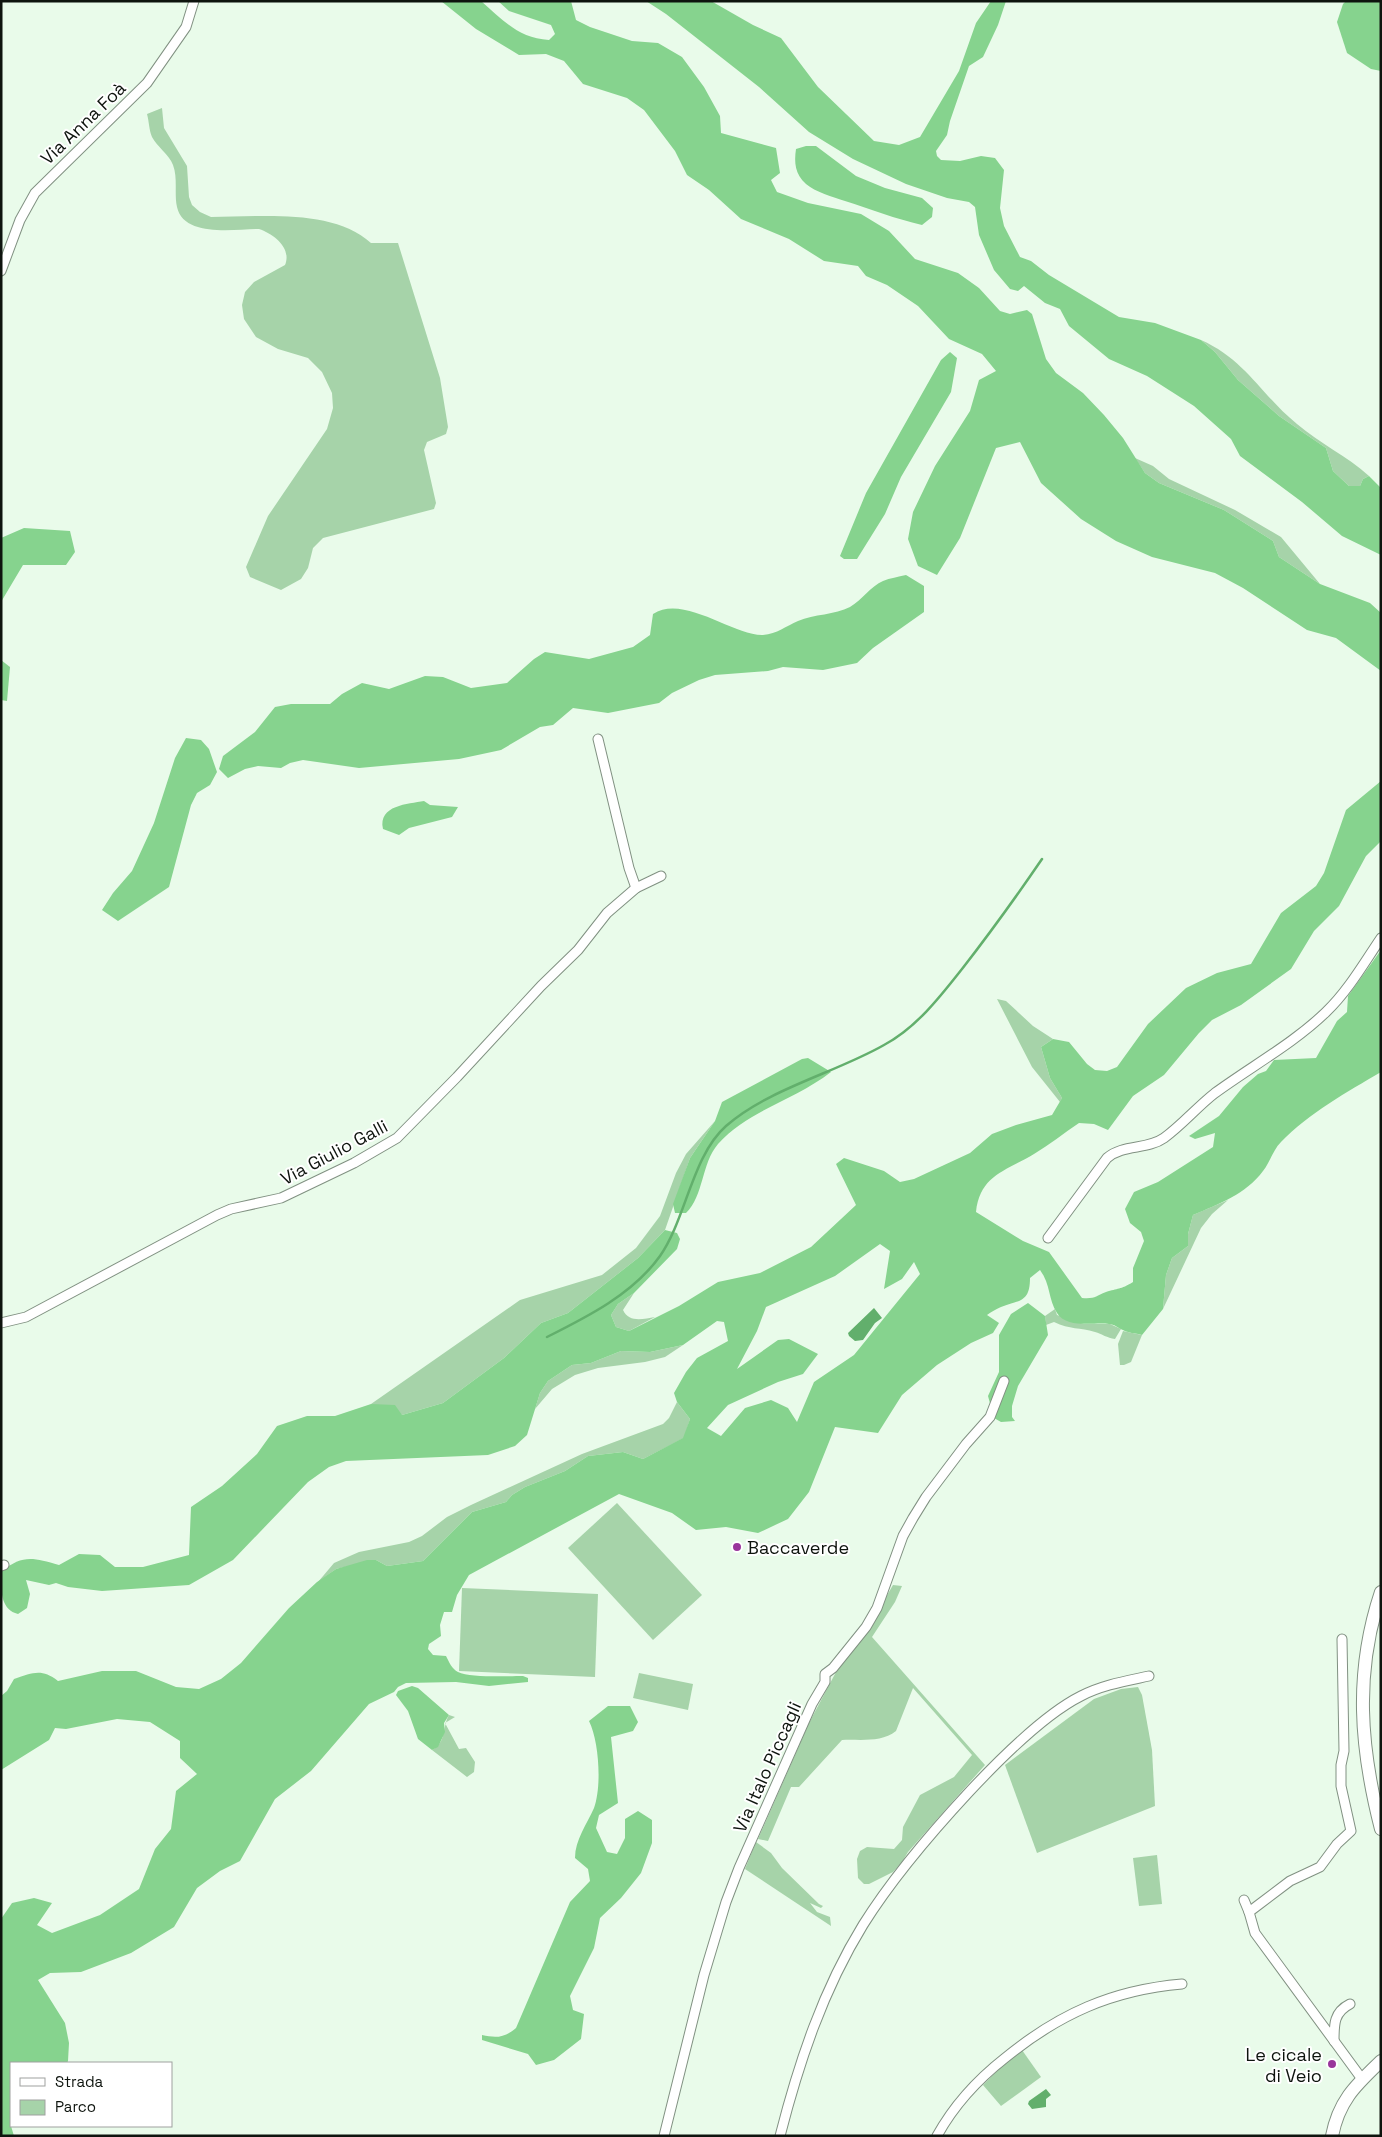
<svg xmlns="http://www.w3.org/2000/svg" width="1382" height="2137" font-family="'Space Grotesk',sans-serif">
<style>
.green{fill:#a6d3a9}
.forest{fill:#86d38e;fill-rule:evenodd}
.water{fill:#62af6c}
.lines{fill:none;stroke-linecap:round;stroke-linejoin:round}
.stream{stroke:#62af6c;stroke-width:2.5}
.street-casing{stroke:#819182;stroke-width:11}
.secondary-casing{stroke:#819182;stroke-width:14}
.street{stroke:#fff;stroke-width:9}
.secondary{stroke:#fff;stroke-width:12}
.poi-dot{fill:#99359b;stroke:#fff;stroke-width:2}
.labels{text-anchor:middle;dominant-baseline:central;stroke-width:4;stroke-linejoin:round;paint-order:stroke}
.street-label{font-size:18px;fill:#0e140e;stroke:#fff}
.poi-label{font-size:18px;fill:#0e140e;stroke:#fff;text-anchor:start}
</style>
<rect width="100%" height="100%" fill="#e9fbea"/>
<!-- green -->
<g class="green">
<path d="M162,108L164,128L187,166L189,197L192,205L200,212L211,217C259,217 333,208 371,243H398L440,378L448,427L446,434L427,442L424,450L436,503L434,509L323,538L313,548L308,568L301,579L281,590L250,577L246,567L268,516L327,429L333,408L332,393L322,372L308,358L278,349L256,337L244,319L242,305L245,292L254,282L285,265C292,248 274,234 259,229C235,229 184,238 177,207C174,194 178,178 173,165C169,154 157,147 152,137C149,130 149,121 147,114Z"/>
<path d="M1201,340C1246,360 1261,395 1297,424C1319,443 1347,456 1369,476L1363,479L1360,486H1349L1333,471L1326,448L1279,416L1238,380L1215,352Z"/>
<path d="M1135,458L1153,466L1169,479L1235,510L1281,537L1320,584L1279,557L1273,541L1224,510L1159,483L1145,473Z"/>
<path d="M997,999L1006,1001L1033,1026L1053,1039L1041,1047L1050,1078L1062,1098L1060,1102L1032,1067Z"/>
<path d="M715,1121L690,1158L665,1230L638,1258L568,1313L541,1323L504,1358L443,1403L402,1415L371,1404L520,1300L602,1275L636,1248L660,1216L676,1173L686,1154Z"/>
<path d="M1228,1200L1212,1214L1201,1228L1163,1309L1166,1275L1172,1258L1188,1246V1234L1193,1215Z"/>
<path d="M634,1293L623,1310C629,1323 643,1319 655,1317L629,1331L616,1327L611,1315L618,1304Z"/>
<path d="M1055,1309L1057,1315L1084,1324H1110L1121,1329L1115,1339C1107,1338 1102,1334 1095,1332C1080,1327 1070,1330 1054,1322L1046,1325L1045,1316Z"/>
<path d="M1123,1331L1142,1335L1131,1362L1124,1365H1120L1118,1344Z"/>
<path d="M683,1345L665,1357L645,1362L598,1368L575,1375L552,1389L535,1409L540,1393L548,1381L572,1365L591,1363L621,1351L650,1352Z"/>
<path d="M677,1402L690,1419L684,1438L643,1459L623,1452L588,1456L565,1471L525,1487L512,1495L506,1502L472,1512L423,1561L387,1566L376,1560L336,1569L318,1582L334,1563L359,1552L409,1542L422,1536L447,1517L471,1505L582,1454L663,1424L669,1418Z"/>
<path d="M617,1503L702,1595L653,1640L568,1548Z"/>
<path d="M893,1585L902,1586L895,1602L872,1637L985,1765L908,1852L902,1862L893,1872L869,1884H864L858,1878L857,1859L860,1851L867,1847L894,1849L902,1840L903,1827L920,1795L954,1777L972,1755L913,1688L896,1731C881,1743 860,1739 842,1740L799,1787H791L768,1841L758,1839L809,1723L836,1672L861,1640Z"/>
<path d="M462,1588L598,1594L595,1677L459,1671Z"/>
<path d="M639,1673L693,1684L688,1710L633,1698Z"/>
<path d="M1138,1687L1142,1695L1152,1750L1155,1806L1037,1853L1005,1765L1094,1699L1121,1689Z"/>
<path d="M449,1715L455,1717L445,1723L459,1749L466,1748L475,1762L474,1772L467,1777L432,1750C447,1742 442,1727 449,1715Z"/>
<path d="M756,1842L771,1853L782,1868L819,1904L823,1906L821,1908L810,1903L817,1912L830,1917L831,1926L745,1869Z"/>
<path d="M1157,1855L1162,1904L1139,1906L1133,1858Z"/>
<path d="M1022,2050L1041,2077L1001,2106L983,2085L1007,2061Z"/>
</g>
<!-- forest -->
<g class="forest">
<path d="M441,1H481C503,20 518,38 549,40L555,34L551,25L509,11L498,1H571L576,20L590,27L632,41L658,43L682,57L704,87L720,116L721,133L776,148L780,173L771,180L777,192L808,203L861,214L889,231L915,259L958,273L979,288L1000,311L1010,314L1027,310L1032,314L1046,359L1056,373L1083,393L1104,415L1123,438L1145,473L1159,483L1224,510L1273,541L1279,557L1320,584L1370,603L1381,613V671L1336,638L1307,630L1243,588L1215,573L1152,557L1116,541L1081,519L1041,483L1020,442L996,448L960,538L937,575L918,566L908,539L913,512L935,466L970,411L979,380L996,371L982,354L949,339L918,306L887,285L866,276L858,266L824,261L789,239L741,219L709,190L687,175L675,151L644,110L627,98L583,84L564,61L546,54L519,55L476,29Z"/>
<path d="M646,1H711L753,25L781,38L818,87L874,141L899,145L920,137L959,71L976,23L991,1H1006L998,25L983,57L969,66L950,121L947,135L936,151L937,156L941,160L960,161L981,156L995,158L1004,170L1000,208L1004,226L1020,257L1031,261L1049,275L1119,317L1155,323L1201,340L1215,352L1238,380L1279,416L1326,448L1333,471L1349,486H1360L1363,479L1369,476L1381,488V555L1342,536L1302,502L1240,456L1231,439L1194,406L1147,376L1109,359L1069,326L1060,309L1045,303L1024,286L1018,291L1010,289L994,270L979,235L975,207L969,202L947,198L906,184L853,159L809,132L759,87L666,14Z"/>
<path d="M1346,1H1381V71L1371,69L1347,53L1337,22L1343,4Z"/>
<path d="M806,146H816L856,176L885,188L922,198L933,208L932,217L922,225C896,219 870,209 845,201C833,197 815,192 806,184C795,174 794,163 796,149Z"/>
<path d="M950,352L957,358L951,392L901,477L885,514L857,559H844L840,556L866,493L941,360Z"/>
<path d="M24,528L70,531L75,552L66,565H23L1,602V538Z"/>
<path d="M906,575L924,586V612L873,648L857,663L823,670L783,667L768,671L715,675L699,680L672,693L659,703L608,713L573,708L553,725L540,727L501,750L459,759L359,768L303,760L290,763L281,768L258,766L245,769L228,778L219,769L223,756L255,732L275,707L291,704H330L342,694L362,683L389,689L425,676L443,677L471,688L507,683L534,659L545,652L589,659L633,647L650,635L653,614C684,594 733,636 763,635C777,634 786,626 798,621C814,614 835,615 850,607C862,600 871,586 883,581C890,578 898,577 906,575Z"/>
<path d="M1,660L10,667L7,701L1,700Z"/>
<path d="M186,738L201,740L209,749L217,772L210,785L197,793L191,805L169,887L118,921L102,910L113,893L132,871L154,823L175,758Z"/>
<path d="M1381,781V841L1366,856L1339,906L1314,931L1291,969L1241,1005L1212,1020L1199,1033L1164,1075L1133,1096L1108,1130L1094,1124L1079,1123C1064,1133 1049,1145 1034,1154C1006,1171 980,1175 976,1212L1023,1241L1049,1252L1082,1298C1096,1299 1095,1296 1106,1292C1118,1288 1120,1290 1133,1282V1268L1144,1241L1141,1232L1130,1223L1125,1209L1134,1192L1158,1182L1213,1147L1215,1133L1195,1139L1189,1136L1219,1116L1243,1087L1258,1074L1266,1071L1274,1060L1316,1058L1337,1021L1347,1012L1348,996L1381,950V1072C1347,1092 1309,1113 1281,1142C1273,1150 1270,1162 1263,1171C1246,1194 1219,1204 1193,1215L1188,1234V1246L1172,1258L1166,1275L1163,1309L1142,1335C1135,1333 1128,1333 1123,1330C1118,1328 1114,1324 1109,1324C1094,1322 1067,1329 1057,1313C1048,1299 1051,1285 1040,1270L1030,1278C1030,1303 1019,1300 1001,1307C996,1309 991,1312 987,1315L999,1323L993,1333L971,1343L937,1365L902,1395L878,1433L835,1427L809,1492L788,1519L758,1533L726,1527L696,1530L672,1513L619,1494L469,1575L457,1595L452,1612H444L440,1625L441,1636L429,1644L428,1649L433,1655L446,1656C449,1662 452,1669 458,1672C470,1678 509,1676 523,1676L528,1678V1682L489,1686L456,1682L406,1683L398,1687L394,1692L369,1704L311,1771L275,1799L240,1861L220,1871L197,1888L174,1927L131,1953L81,1972L50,1973L38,1980L65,2023L69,2043L68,2061L67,2063H11V2126L14,2136H1V1919L12,1903L34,1898L52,1903L37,1925L52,1933L100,1915L139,1889L155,1849L171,1829L176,1791L197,1774L180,1758V1741L150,1722L117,1719L66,1729L55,1728L49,1740L1,1770V1696L7,1691L14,1679C33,1673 41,1668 58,1681L102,1671H136L176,1687L199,1689L221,1679L241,1663L289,1608L317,1582L336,1569L367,1560H376L387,1566L423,1561L472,1512L506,1502L512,1495L525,1487L565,1471L588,1456L623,1452L643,1459L683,1438L690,1419L677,1402L674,1393L686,1372L697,1358L728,1341L724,1322L717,1321L683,1345L650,1352L621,1351L591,1363L572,1365L548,1381L540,1393L527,1435L515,1446L488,1455L346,1461L329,1467L308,1482L233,1560L189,1585L102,1591L68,1587L56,1583L49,1585L26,1580L30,1594L27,1608L18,1614C0,1609 1,1590 1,1572C23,1554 33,1558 59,1565L79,1554L100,1555L115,1567H143L189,1555L191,1507L222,1486L257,1454L277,1426L307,1416H335L371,1404L395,1405L402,1415L443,1403L504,1358L541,1323L568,1313L638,1258L665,1230L677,1233L680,1239L677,1249L634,1293L618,1304L611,1315L616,1327L629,1331L679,1306L718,1282L760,1273L811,1247L856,1205L836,1164L844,1158L884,1171L900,1182L914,1179L970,1153L992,1134L1016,1125L1052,1115L1062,1098L1050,1078L1041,1047L1053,1039L1069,1042L1087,1064L1095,1070L1107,1071L1117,1067L1148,1024L1186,988L1217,973L1251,964L1281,913L1316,886L1324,873L1346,810ZM880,1244L890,1251L884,1289L902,1279L914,1262L920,1274L854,1355L814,1382L797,1422L788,1408L771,1400L745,1408L721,1436L707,1428L728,1405L778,1382L803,1374L818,1354L789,1339L778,1340L737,1369L757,1331L766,1307L835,1276Z"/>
<path d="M424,801L430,805L458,807L452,817L409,828L399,835L383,829C378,805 408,804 424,801Z"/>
<path d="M808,1058L831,1072C795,1100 749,1110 718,1144C701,1164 704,1196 686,1213H675L673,1204L690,1158L715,1121L722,1102L802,1059Z"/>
<path d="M1028,1303L1045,1316L1048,1335L1018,1386L1012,1406V1417L1015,1421L1001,1422L994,1418L988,1396L999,1372V1335L1011,1314Z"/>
<path d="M412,1686L418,1688L449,1715L444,1723L445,1732L438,1747L432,1750L418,1739L408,1711L396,1695L398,1691Z"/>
<path d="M608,1706H630L638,1722L633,1731L611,1737L618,1803L599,1815L596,1828L607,1852L617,1854L625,1838V1819L638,1811L652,1820V1843L641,1873L621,1898L600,1918L594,1948L570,1996L573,2010L584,2014L581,2039L554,2060L536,2065L528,2054L482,2040V2035C496,2038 504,2038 516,2028L570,1902L590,1881L588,1869L575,1858C575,1840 587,1824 594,1808C602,1786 599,1741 589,1721Z"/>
</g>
<!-- water -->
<g class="water">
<path d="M874,1308L882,1318L875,1323L863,1340L855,1341L849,1336L848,1333Z"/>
<path d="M1046,2089L1051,2095L1046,2099V2107L1032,2109L1028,2104L1029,2101Z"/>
</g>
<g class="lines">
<!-- stream -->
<path class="stream" d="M547,1337C587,1317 633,1294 660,1256C686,1219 692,1156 726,1126C768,1089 835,1073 884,1045C916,1028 940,997 962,969C990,933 1016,897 1042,859"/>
<defs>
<g id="street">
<path d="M1,271L20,220L35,193L147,83L186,27L194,1"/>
<path d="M598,739L629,868L636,888"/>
<path d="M1048,1238L1107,1158C1123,1144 1147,1150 1164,1138C1182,1125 1197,1107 1215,1093C1252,1066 1294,1043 1326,1012C1348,991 1364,963 1381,938"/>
<path d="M1,1323L26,1317L217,1215L231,1209L281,1198L354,1163L397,1138L457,1077L541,986L578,950L607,913L636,888L661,876"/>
<path d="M1,1566L4,1565"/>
<path d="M1342,1639L1344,1751L1341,1765V1786L1351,1831L1337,1844L1320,1867L1290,1881L1249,1912L1255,1933L1362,2079"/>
<path d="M1244,1900L1249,1912"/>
<path d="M1334,2041C1334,2024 1334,2012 1350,2004"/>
<path d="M664,2136L704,1975L726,1902L739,1868L812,1704L825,1682V1674L833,1668L866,1627L877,1608L903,1536L913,1518L926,1497L966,1444L990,1417L1004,1381"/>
<path d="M780,2136C799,2062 823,1990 863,1925C893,1877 930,1834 969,1792C998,1761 1043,1715 1081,1696C1102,1685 1126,1681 1149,1676"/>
<path d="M937,2136C954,2105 977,2080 1005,2058C1059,2014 1112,1990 1182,1984"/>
</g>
<g id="secondary">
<path d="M1381,1592C1354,1673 1360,1747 1381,1829"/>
<path d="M1332,2136C1339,2100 1356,2085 1381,2061"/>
</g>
</defs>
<!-- street casing -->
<use href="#street" class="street-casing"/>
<!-- secondary casing -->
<use href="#secondary" class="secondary-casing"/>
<!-- street -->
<use href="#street" class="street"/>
<!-- secondary -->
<use href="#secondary" class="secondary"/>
</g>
<!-- markers -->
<g class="poi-dot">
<circle cx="737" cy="1547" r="5"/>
<circle cx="1332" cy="2064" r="5"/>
</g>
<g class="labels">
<!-- street labels -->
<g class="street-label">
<text transform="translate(83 123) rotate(-44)">Via Anna Foà</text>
<text transform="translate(334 1152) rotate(-28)">Via Giulio Galli</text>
<text transform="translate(767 1767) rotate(-66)">Via Italo Piccagli</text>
</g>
<!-- poi labels -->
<g class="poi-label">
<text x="747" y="1547">Baccaverde</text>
<text x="1322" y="2054" text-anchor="end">Le cicale<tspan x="1322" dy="21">di Veio</tspan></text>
</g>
</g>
<!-- border -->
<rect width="1382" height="2137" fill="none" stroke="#0e140e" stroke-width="5"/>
<!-- legend -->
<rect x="10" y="2062" width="162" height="65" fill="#ffffff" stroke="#9fa19f"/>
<rect x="20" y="2078" width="25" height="8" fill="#ffffff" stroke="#9fa19f"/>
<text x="55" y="2087" font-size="15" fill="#0e140e">Strada</text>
<rect x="20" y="2100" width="25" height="15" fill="#a6d3a9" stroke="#9fa19f"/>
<text x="55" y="2112" font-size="15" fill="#0e140e">Parco</text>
</svg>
